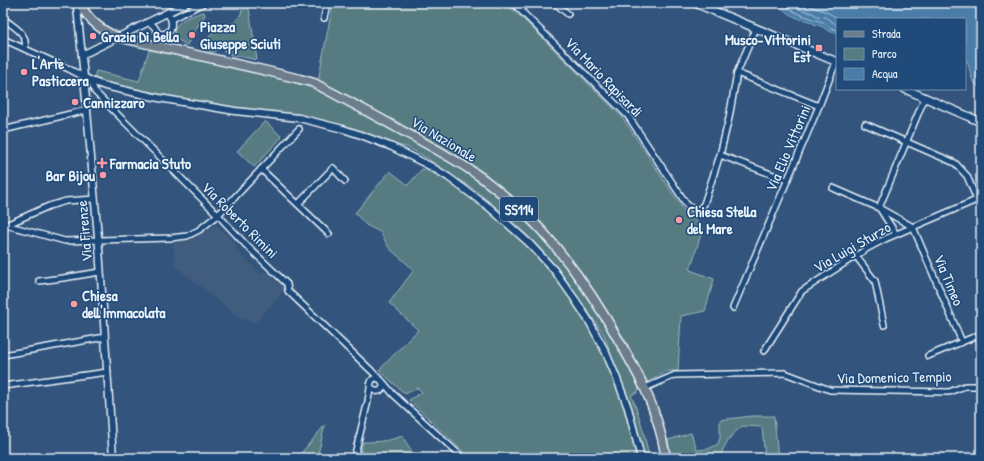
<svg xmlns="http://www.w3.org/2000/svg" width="984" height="461" font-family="'Patrick Hand',sans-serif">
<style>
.built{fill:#415c7e}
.green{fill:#567c82;stroke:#9fb6bd}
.water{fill:#497ca7;stroke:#89abc7}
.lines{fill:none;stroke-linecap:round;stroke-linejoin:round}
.shore{stroke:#a8c2d8;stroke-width:1}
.minor-casing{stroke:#e8f1f8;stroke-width:8}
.tertiary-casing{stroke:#e8f1f8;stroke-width:9}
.secondary-casing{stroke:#e8f1f8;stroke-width:10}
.primary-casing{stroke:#e8f1f8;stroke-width:11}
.minor{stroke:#1f4a7a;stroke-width:5}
.tertiary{stroke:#1f4a7a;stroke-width:6}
.secondary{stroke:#1f4a7a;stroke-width:7}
.primary{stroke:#6d7d8c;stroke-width:8}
.poi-dot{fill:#ff9aa2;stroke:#1f4a7a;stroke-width:1.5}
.labels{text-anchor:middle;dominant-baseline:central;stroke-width:3;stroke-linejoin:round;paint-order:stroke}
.shield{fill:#1f4a7a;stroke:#acbfd2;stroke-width:1}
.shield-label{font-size:14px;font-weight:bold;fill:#e8f1f8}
.poi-label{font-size:15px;font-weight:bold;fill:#e8f1f8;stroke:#1f4a7a;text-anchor:start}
.street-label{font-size:15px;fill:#e8f1f8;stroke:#1f4a7a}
</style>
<rect width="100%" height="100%" fill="#33547c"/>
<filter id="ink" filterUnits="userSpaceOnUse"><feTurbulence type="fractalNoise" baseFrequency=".025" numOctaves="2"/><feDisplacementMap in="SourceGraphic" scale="8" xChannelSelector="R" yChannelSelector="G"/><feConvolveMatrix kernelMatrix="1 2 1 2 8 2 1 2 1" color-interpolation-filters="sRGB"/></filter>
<g filter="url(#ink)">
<!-- built -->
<path class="built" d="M216,225L237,245L235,249L261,274L265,271L285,289L256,322L241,319L175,266L173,242L184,240L196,236Z"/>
<!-- green -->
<g class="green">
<path d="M333,3H505L521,17L622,117L683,209L703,228L690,270L714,279L705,311L681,316L678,371H668L646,383L626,341L589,285L565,252L542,225L510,195L486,174L458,157L351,98L318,81Z"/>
<path d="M249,8L257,60L225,53L223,48L220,47L214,52H211L203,48L212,33L217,29L235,22L241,14L242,9Z"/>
<path d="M202,12H204L205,16L200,22L187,45C180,41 172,39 175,29C177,26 178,23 181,21C187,17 195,15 202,12Z"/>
<path d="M149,50L240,69L311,87L337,100L422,145L454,164L482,183L509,205L538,234L564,264L600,315L638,384L639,388L637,393L631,395C640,416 645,436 649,458H643L609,354L608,346L603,333L556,266L534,242L506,215L472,188L437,167L429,159L407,147L391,144L350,128L299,115L236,108L123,88L94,78L96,71L139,81Z"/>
<path d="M265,121L282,137L254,167L237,151Z"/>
<path d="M422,169L442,177L469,194L521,238L558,279L588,324L601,347L628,414L639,458H470L409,400L422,392L418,388L405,394L379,370L418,330L389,303L414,270L389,248L380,232L366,225L355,213L390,171L408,185Z"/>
<path d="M751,416H774L778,458H765L762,427L743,426C736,431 729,437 725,446C722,450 722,454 719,458H671L668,440L691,433L697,450L708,449L718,444L720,438V420Z"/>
<path d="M325,425L317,458H297Z"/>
<path d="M402,436L413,453L412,458H359L363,442C377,442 389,441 402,436Z"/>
</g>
<!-- water -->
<path class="water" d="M776,3H981V89L973,82L967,60L965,62V19H837V34L829,31L821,26L814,24L809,21L800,19L789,14Z"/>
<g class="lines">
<!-- shore -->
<g class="shore">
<path d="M782,3L791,10L801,15L811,18L815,20L823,22L831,28L837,30"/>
<path d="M790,3L799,9L812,13L817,16L825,17L834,23L837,24"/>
<path d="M801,3L827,12L837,18L840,19"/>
</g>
<defs>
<g id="minor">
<path d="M513,3L628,116L687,205L694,209L699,210L704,204L720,155L729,118L737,73L756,28"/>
<path d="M555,3L568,14"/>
<path d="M521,10L528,3"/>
<path d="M167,13L171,19L204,3"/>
<path d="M3,18C14,28 28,32 25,49"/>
<path d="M324,18L327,3"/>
<path d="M147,22C153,24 155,27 158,33C169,36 173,29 171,19"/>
<path d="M3,39L69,69L84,77"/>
<path d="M737,73L819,106"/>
<path d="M91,81L95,92L218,215L246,245L287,284L288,291L380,379"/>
<path d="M865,124L955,163L967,176L977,200"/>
<path d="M3,130L87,110"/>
<path d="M720,155L787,180"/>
<path d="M261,169L329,234"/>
<path d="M833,188L879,208L925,97"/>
<path d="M298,204L333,168L345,181"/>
<path d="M879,208L913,227L962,342"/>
<path d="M880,209L896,234"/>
<path d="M6,225L65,241L170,238L187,236L199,230L218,215L299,129"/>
<path d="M6,225L49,206L66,201L95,199"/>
<path d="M856,256L875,281L884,325"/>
<path d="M39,281L63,278L100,272"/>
<path d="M733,308L819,106L836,62"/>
<path d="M764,351L802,291L868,248L885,239L981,198"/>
<path d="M3,355L105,337"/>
<path d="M928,356L981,334"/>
<path d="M383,382L393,394L463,458"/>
<path d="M3,386L108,372"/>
<path d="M645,388L675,375L785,373L830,390L949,392L965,386H981"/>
<path d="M354,458L368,401L371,382L373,379L376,378L381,380C388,390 375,397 370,385"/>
</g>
<g id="tertiary">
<path d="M78,3L77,7L84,77L99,248L113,458"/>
<path d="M82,55L187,3"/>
<path d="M84,77L91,81L105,86L159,98L235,111L299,118L343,129L361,135L392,147L432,167L448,177L490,208L530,244L554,270L574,298L589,321L606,353L617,379L628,408L641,458"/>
</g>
<g id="secondary">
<path d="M695,3L837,62"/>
<path d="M905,89L981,122"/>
</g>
<path id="primary" d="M80,3C87,19 101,30 117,37L263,70L300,79L314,83C342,98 371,113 399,129C427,144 456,159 482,178C503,194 525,212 543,232C573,266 600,306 622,346C630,360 638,374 645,389C655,411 662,434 666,458"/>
</defs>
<!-- minor casing -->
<use href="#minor" class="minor-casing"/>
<!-- tertiary casing -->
<use href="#tertiary" class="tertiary-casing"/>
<!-- secondary casing -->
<use href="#secondary" class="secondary-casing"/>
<!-- primary casing -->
<use href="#primary" class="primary-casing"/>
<!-- minor -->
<use href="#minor" class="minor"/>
<!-- tertiary -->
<use href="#tertiary" class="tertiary"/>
<!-- secondary -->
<use href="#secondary" class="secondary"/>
<!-- primary -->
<use href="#primary" class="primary"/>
</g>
</g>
<!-- markers -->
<g class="poi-dot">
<circle cx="192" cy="35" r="4"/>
<circle cx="93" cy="36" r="4"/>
<rect x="815" y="44" width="8" height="8" rx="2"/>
<circle cx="24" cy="72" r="4"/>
<circle cx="75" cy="102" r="4"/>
<path d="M100 157h4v4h4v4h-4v4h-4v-4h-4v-4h4z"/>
<circle cx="103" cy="175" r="4"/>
<circle cx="679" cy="220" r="4"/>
<circle cx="74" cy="304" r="4"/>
</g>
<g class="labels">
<!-- shield labels -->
<rect class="shield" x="500" y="197" width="38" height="24" rx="3"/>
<g class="shield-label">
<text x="519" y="209">SS114</text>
</g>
<!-- poi labels -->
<g class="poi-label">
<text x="200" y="26">Piazza<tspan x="200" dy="17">Giuseppe Sciuti</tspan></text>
<text x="101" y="36">Grazia Di Bella</text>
<text x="811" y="39" text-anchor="end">Musco-Vittorini<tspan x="811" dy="17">Est</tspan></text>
<text x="32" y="63">L'Arte<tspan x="32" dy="17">Pasticcera</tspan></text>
<text x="83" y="102">Cannizzaro</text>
<text x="110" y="163">Farmacia Stuto</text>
<text x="95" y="175" text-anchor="end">Bar Bijou</text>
<text x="687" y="211">Chiesa Stella<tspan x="687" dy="17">del Mare</tspan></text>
<text x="82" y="295">Chiesa<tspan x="82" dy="17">dell'Immacolata</tspan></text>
</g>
<!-- street labels -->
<g class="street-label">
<text transform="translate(604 77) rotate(46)">Via Mario Rapisardi</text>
<text transform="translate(444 139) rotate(31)">Via Nazionale</text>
<text transform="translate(788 148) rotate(-67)">Via Elio Vittorini</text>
<text transform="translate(240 220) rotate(45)">Via Roberto Rimini</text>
<text transform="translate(84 231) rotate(-95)">Via Firenze</text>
<text transform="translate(852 247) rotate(-30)">Via Luigi Sturzo</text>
<text transform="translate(949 280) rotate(67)">Via Timeo</text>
<text transform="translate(894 377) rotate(-1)">Via Domenico Tempio</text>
</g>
</g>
<!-- margin -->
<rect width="984" height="461" fill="none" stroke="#1f4a7a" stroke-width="16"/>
<rect x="8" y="8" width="968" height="445" fill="none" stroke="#e8f1f8" stroke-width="1.5" filter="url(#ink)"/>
<!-- legend -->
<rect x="836" y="18" width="130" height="72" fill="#1f4a7a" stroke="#6f8dac"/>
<rect x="844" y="31" width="20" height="6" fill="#6d7d8c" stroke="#6f8dac"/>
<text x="872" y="38" font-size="12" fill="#e8f1f8">Strada</text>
<rect x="844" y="48" width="20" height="12" fill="#567c82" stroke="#6f8dac"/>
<text x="872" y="58" font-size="12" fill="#e8f1f8">Parco</text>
<rect x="844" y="68" width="20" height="12" fill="#497ca7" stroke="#6f8dac"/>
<text x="872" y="78" font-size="12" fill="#e8f1f8">Acqua</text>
</svg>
